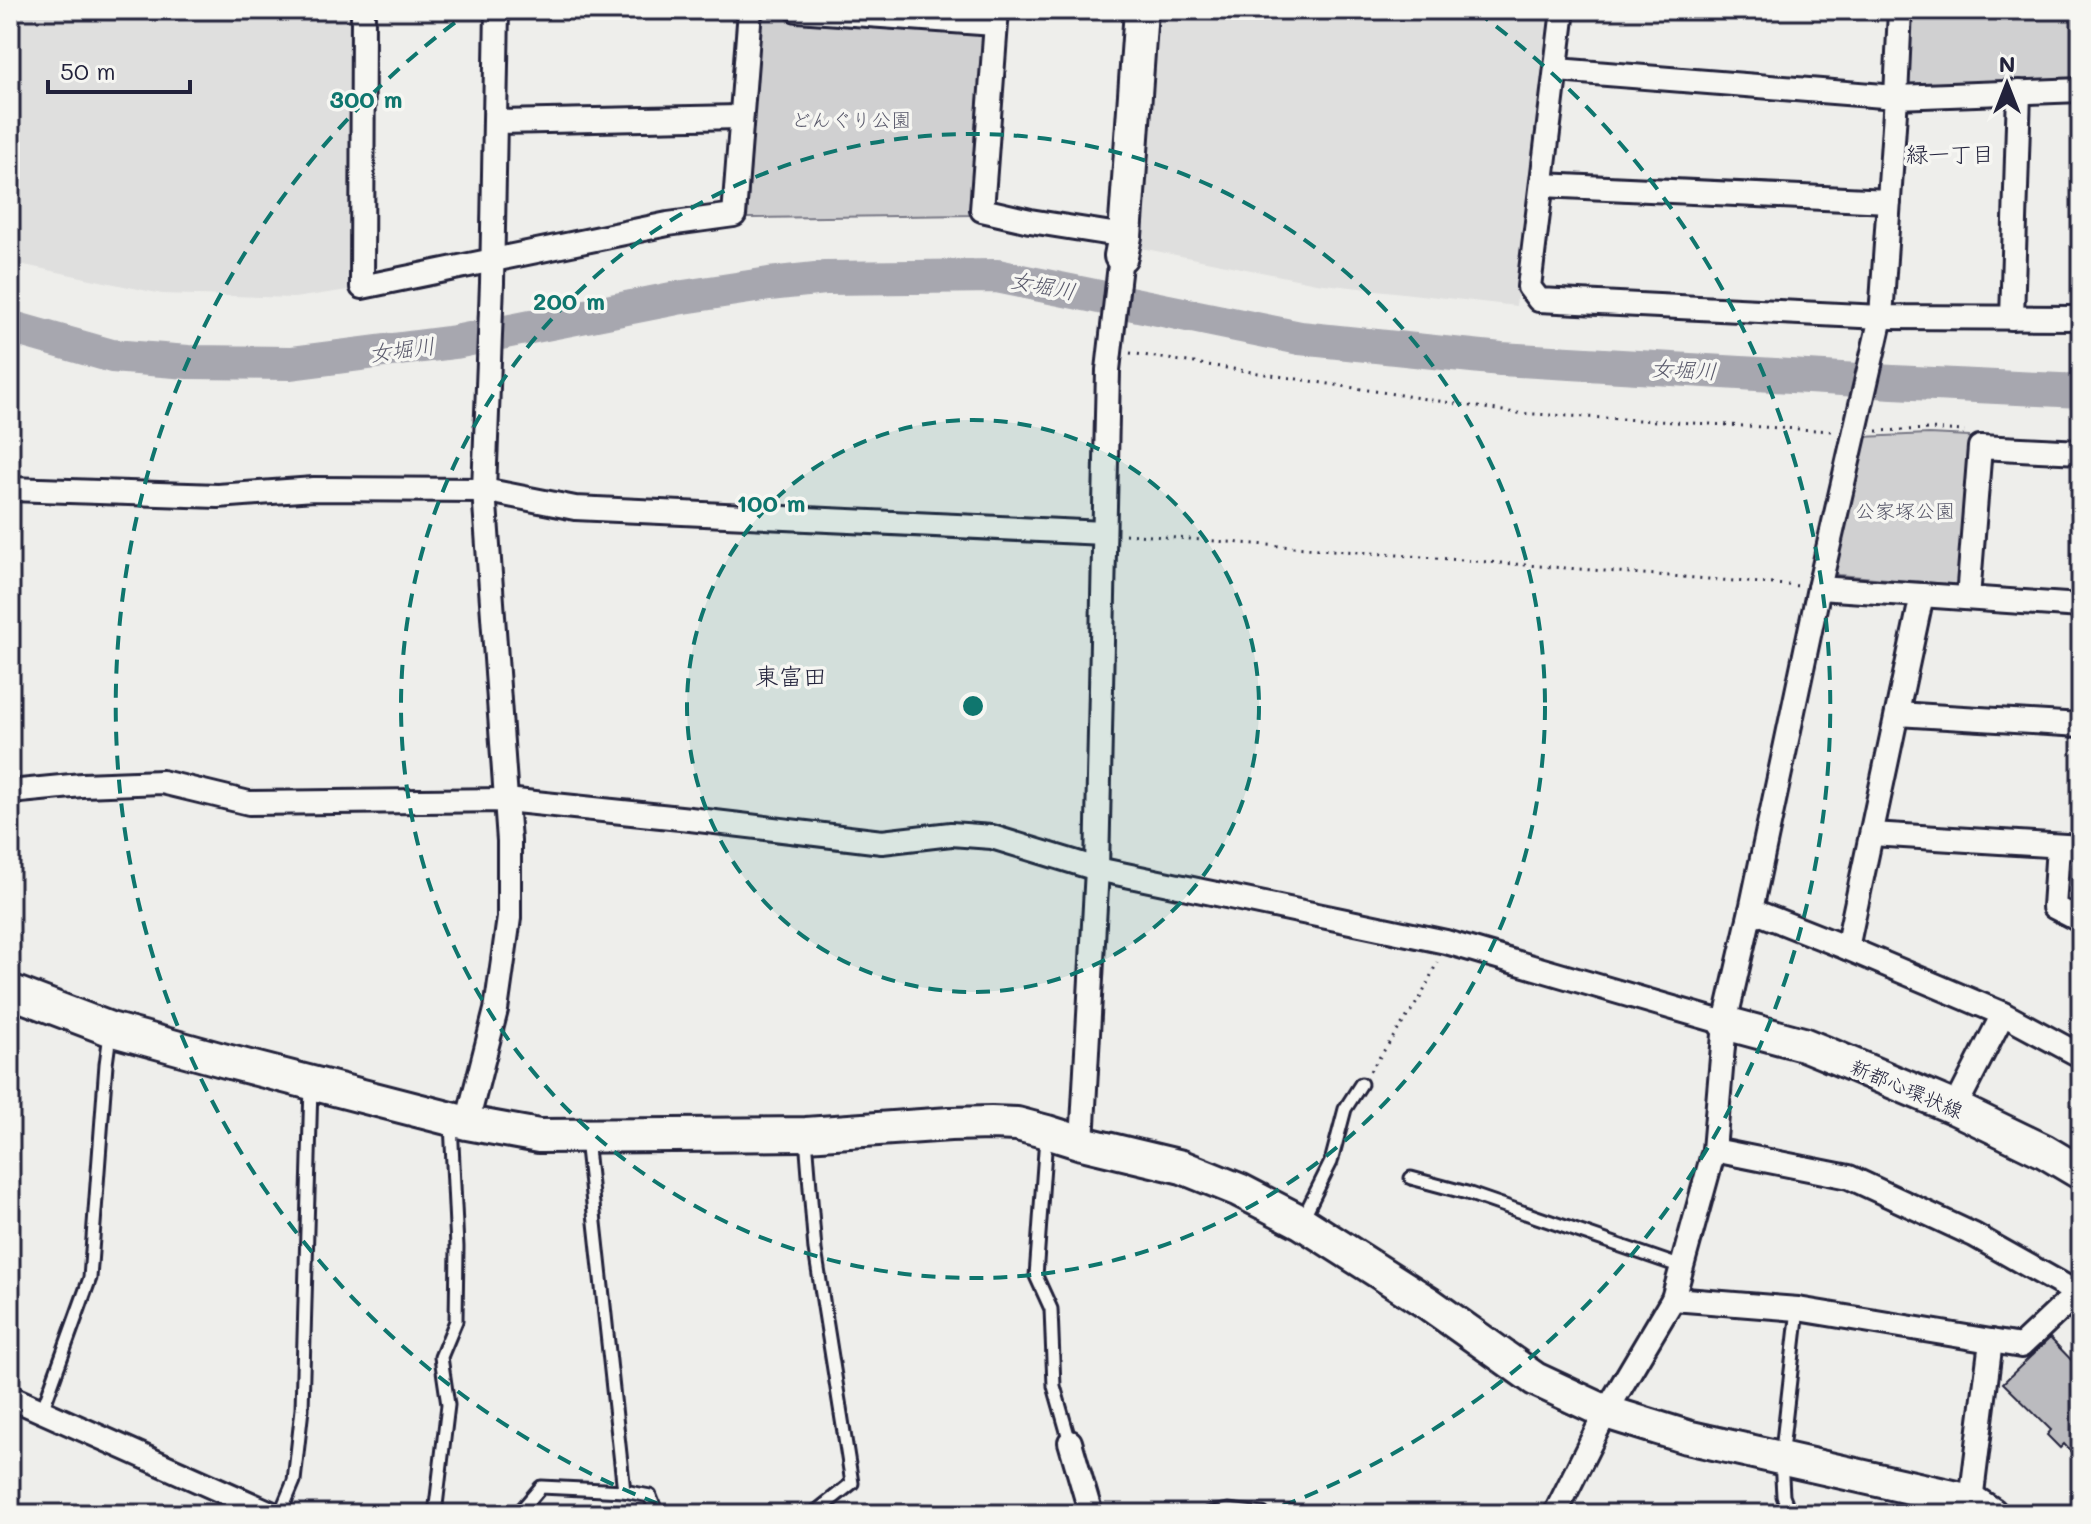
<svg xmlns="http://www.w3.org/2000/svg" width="2091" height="1524" font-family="Mali,'Klee One',sans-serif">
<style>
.built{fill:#dfdfde}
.green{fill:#d0d0d1;stroke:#797986;stroke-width:2}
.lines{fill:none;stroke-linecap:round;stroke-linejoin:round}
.river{stroke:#a7a7af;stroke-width:34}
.building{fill:#bbbbbf;stroke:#22223b;stroke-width:2}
.lane-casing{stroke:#22223b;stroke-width:17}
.street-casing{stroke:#22223b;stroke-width:28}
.secondary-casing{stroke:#22223b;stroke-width:38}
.path{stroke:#22223b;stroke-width:3;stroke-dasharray:2 6;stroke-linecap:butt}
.lane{stroke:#f6f6f2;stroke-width:11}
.street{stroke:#f6f6f2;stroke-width:22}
.secondary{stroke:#f6f6f2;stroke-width:32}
.ring{fill:none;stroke:#0f766e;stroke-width:4;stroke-dasharray:14 10}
.labels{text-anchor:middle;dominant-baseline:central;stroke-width:7;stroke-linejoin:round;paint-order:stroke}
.park-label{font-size:20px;fill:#565668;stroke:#f6f6f2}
.street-label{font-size:20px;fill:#22223b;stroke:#f6f6f2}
.neighbourhood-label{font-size:22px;fill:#22223b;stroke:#f6f6f2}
.water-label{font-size:22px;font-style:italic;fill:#575769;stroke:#f6f6f2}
.quarter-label{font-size:24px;fill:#22223b;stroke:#f6f6f2}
.centre{fill:#0f766e;stroke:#f6f6f2;stroke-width:4}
.ring-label{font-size:24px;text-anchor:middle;font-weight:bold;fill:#0f766e;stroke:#f6f6f2;stroke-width:7;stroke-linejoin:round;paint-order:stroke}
</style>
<rect width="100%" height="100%" fill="#eeeeeb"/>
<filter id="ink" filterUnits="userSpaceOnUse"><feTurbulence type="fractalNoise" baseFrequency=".0125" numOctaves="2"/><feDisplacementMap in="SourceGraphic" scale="16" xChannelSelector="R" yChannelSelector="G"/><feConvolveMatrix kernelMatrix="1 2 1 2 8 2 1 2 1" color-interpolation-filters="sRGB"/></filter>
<g filter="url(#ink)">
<!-- built -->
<g class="built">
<path d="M10,10H358L355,289L294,298L162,294L10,262Z"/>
<path d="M1155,10H1548L1516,306L1316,283L1136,247Z"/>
</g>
<!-- green -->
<g class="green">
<path d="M1910,10H2081V83L1916,87L1907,83Z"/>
<path d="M765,16L979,30L984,33L975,131L972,215L747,218L760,22Z"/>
<path d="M1929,434L1969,436L1960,585L1838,575L1830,570L1863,437Z"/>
</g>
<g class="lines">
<!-- river -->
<path class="river" d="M10,327L112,356L188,362L291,363L455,342L677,298L769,284L825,278L997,276L1300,338L1501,359L1893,382L2081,391"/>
</g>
<!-- building -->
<path class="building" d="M2050,1338L2081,1370V1463L2064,1444L2060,1448L2047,1435L2051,1430L2003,1383Z"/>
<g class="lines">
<defs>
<g id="lane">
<path d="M1046,1137L1036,1276L1051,1309L1054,1386L1070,1442"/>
<path d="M806,1138L815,1250L852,1483L813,1514"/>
<path d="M586,1139L624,1491L650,1496L657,1514"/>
<path d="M1411,1178L1467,1193L1682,1267"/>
<path d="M1303,1218L1331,1162L1345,1109L1361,1084"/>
<path d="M42,1411L90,1278L106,1064L110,1034"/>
<path d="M280,1514L294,1481L302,1409L311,1086"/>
<path d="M435,1514L448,1405L441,1357L456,1321L457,1247L451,1123"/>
<path d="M522,1514L523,1508L541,1487L624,1491"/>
<path d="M1207,1514L1228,1510L1263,1514"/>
<path d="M1790,1514L1783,1496L1781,1459L1798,1309"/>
</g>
<g id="street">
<path d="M363,10L362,287L668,224L734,215L750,10"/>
<path d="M797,10L995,24"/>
<path d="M997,10L982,210L1030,221L1125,236"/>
<path d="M1563,10L1529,287L1539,300L1881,317L2081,318"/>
<path d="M1557,70L1896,97L2081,90"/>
<path d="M495,122L740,117"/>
<path d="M1542,185L1889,201"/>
<path d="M2012,318L2019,92"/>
<path d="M10,489L218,496L314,489L484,490L575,508L1104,533"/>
<path d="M1819,588L2081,606"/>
<path d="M1968,598L1980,447L2081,452"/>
<path d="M1897,714L2081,725"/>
<path d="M10,792L82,785L162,782L249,803L506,800L690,819L882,842L951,834L992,837L1097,869L1446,942L1725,1023"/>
<path d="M1872,834L2081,847"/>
<path d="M2058,846L2054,907L2081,921"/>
<path d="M1751,910L1847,948L2003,1014L2081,1056"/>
<path d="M1847,948L1922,595"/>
<path d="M1955,1108L2003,1014"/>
<path d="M467,1123L496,1010L509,918V841L484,490L492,283L497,10"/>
<path d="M1082,1143L1097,869L1108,370L1121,256"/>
<path d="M1673,1299L1798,1309L2021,1346L2077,1293L1974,1235L1849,1177L1714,1150"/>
<path d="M10,1397L273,1514"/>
<path d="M1070,1442L1091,1514"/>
<path d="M1971,1501L1991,1341"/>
<path d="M1555,1514L1606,1412L1673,1299L1714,1150L1725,1023L1751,910L1819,588L1881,317L1896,97L1900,10"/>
</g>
<g id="secondary">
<path d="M1121,256L1125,236L1141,10"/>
<path d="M10,991L110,1029L226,1061L467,1123L539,1136L806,1134L950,1124L991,1123L1017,1124L1047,1132L1082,1143L1182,1167L1239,1190L1301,1222L1428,1303L1535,1379L1606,1412L1687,1437L1971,1501L1991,1514"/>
<path d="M1725,1023L1803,1044L1825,1053L1955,1108L2044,1151L2081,1173"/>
</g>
</defs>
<!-- lane casing -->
<use href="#lane" class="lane-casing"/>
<!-- street casing -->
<use href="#street" class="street-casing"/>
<!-- secondary casing -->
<use href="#secondary" class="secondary-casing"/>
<!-- path -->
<g class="path">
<path d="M1130,353L1516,413L1833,431"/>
<path d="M1877,431L1929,429L1965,431"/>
<path d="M1125,534L1799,586"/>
<path d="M1370,1071L1422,995L1437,962"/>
</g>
<!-- lane -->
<use href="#lane" class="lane"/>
<!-- street -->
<use href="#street" class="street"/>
<!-- secondary -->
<use href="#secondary" class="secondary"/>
</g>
</g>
<!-- distance rings -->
<circle cx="973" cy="706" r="286" fill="#0f766e" fill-opacity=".12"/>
<g class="ring">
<circle cx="973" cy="706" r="286"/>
<circle cx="973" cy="706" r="572"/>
<path d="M680 1512A858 858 0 0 1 469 12M1477 12A858 858 0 0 1 1266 1512"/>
</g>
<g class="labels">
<!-- park labels -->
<g class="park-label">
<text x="851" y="119">どんぐり公園</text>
<text x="1905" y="510">公家塚公園</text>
</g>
<!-- street labels -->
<g class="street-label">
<text transform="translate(1907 1088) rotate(23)">新都心環状線</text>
</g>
<!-- neighbourhood labels -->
<g class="neighbourhood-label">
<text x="1950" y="153">緑一丁目</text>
</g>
<!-- water labels -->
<g class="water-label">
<text transform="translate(1043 285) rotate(11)">女堀川</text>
<text transform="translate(402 349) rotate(-7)">女堀川</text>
<text transform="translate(1684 369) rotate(3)">女堀川</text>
</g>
<!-- quarter labels -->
<g class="quarter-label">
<text x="791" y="675">東富田</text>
</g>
</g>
<circle cx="973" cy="706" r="12" class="centre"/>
<g class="ring-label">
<text x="366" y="108">300 m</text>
<text x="569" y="310">200 m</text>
<text x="771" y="512">100 m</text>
</g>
<!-- margin -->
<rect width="2091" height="1524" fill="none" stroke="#f6f6f2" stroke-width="40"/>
<rect x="20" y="20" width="2051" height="1484" fill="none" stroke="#22223b" stroke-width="3" filter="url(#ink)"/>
<!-- north arrow -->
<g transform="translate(2007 84)" stroke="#f6f6f2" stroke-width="6" paint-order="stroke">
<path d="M0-6L14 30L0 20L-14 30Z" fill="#22223b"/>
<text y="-12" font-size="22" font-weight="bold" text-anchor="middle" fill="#22223b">N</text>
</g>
<!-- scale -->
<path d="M48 80v12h142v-12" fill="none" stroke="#22223b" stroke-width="4"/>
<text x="60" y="80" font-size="24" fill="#22223b" stroke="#f6f6f2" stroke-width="6" paint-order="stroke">50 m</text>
</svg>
